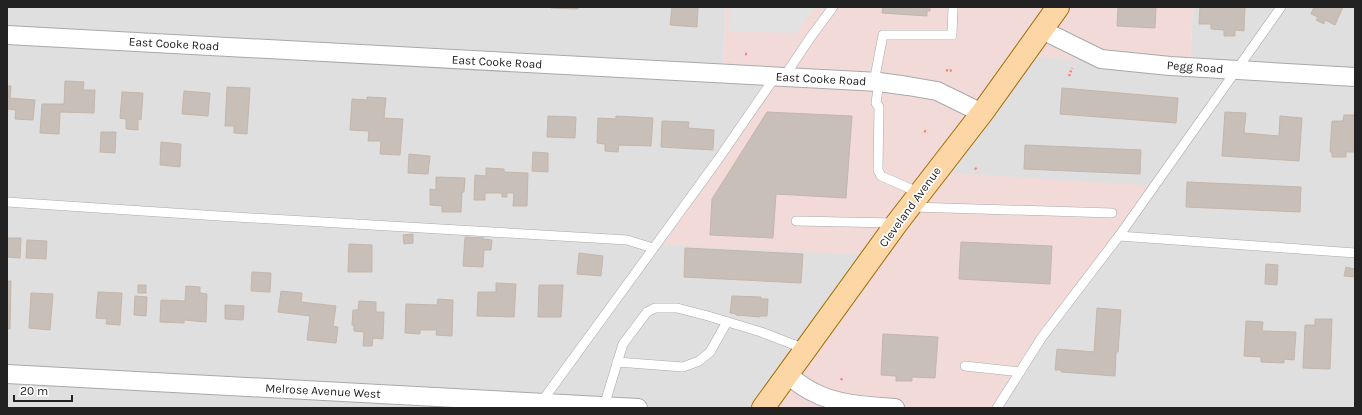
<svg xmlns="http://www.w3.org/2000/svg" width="1362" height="415" font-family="Karla,sans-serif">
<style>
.residential{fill:#e0dfdf}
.commercial{fill:#f2dad9}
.parking{fill:#e2e2e2}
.building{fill:#c7bfb8;stroke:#c4b6ab}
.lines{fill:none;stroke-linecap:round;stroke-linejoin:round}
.service-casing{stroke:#a9a9a9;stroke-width:10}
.minor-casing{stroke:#a9a9a9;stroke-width:20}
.primary-casing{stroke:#a06b00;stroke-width:24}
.path{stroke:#fa8072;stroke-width:2.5;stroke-dasharray:2 2;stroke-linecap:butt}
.service{stroke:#fff;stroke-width:9}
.minor{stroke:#fff;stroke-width:18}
.primary{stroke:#fcd6a4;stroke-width:22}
.labels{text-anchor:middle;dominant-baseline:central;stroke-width:3.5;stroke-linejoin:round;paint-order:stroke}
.street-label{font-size:12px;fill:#222;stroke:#fff}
</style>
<rect width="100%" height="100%" fill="#f2efe9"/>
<!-- residential -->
<g class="residential">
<path d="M7,7H726L722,74L774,77L872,255L761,408H7Z"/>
<path d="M1193,7H1355V408H995L941,172L1024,56L1190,66Z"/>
</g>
<!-- commercial -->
<path class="commercial" d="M726,7H1193L1190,67L1024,56L941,172L1156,186L995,408H761L872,255L663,245L774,77L722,74Z"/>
<!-- parking -->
<path class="parking" d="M730,7H816L796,33L729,31Z"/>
<!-- building -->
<g class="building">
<path d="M551,7H578V9L551,8Z"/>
<path d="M672,7H698L697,27L670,25Z"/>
<path d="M883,7H930V11H927V16L882,13Z"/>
<path d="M1118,7H1156L1155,28L1117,26Z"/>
<path d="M1200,7H1245L1244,31L1235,30V36H1224V30L1211,29V24H1199Z"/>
<path d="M1314,7H1343L1335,25L1325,20L1324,24L1316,20L1318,17L1311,14Z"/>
<path d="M65,81L84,82L83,90H95L94,113L60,112L59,134L40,133L42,104H64Z"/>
<path d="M7,86H11L10,98L35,100L33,120L15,119L16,110L7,109Z"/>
<path d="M227,87L250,88L247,134L234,133V126H225Z"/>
<path d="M1062,88L1178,98L1176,123L1060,114Z"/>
<path d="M184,91L210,93L208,116L182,114Z"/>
<path d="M122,92L143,93L141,120L138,119V130L126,129V119L120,118Z"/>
<path d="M367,97L386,98L384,118L403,119L400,155L380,154L381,141H368L369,131L350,130L352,99L367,100Z"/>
<path d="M767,112L852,116L846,198L776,194L773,238L710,235L712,199Z"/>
<path d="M1225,112L1246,113L1244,133L1279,136L1280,116L1302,118L1299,161L1222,156Z"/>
<path d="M1344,115H1355V152H1346V157H1332V152H1330L1332,121H1343Z"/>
<path d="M548,116L576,117L575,138L547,137Z"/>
<path d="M616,116L653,118L651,146L619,145L618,152L605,151V144L597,143L598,118L616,119Z"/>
<path d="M662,121L689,122L688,128L714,130L713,150L661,147Z"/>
<path d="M101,132H116L115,153L100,152Z"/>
<path d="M161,142L181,144L180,167L160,165Z"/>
<path d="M1025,145L1141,150L1140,174L1024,169Z"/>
<path d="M533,152L548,153V172L532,171Z"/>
<path d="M409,154L430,156L428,174L408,173Z"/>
<path d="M486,168L504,169V172L528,173L527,206H513L514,193H507V197H502V193H485V200H474L475,175L486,176Z"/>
<path d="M436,177L465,178L464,192H462L461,212H442V206L430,205V189L436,190Z"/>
<path d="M1187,182L1301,187L1300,212L1186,207Z"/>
<path d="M413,234V243L404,244L403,235Z"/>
<path d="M465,237L484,238L483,239L492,240L491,250H484L483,267L463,266Z"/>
<path d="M7,238H21L20,258L7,257Z"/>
<path d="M27,240L47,241L46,259L26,258Z"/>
<path d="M961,242L1052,246L1050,284L959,279Z"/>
<path d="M349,244L372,245V272H348Z"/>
<path d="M685,248L803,254L801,283L684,277Z"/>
<path d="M579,253L603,256L601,276L577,274Z"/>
<path d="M1266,264L1278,265L1277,285L1265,284Z"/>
<path d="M1346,267L1355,269V277L1344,276Z"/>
<path d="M252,272L271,273L270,292L251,291Z"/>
<path d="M7,281H11L10,329H7Z"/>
<path d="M496,283L516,284L514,317L477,316L478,292H496Z"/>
<rect x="138" y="285" width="8" height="8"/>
<path d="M539,285H563L561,317H538Z"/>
<path d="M186,286L200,287V293L207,294L206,322L184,320V323L160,322L161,300L185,301Z"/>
<path d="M281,291L302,293L301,302L336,306L333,326L338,327L336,343L307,340L310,316L278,312Z"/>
<path d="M98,292L122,293L120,325L106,324L107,319L96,318Z"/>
<path d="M31,293L53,294L50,330L29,328Z"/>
<path d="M135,296L147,297L146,316L134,315Z"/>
<path d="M732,296L761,297V299H768L767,316H760V317L736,315V314L730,313Z"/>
<path d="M438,299L453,300L452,336L436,335L437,330H420V334L405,333L406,304L437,305Z"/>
<path d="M359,301L376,302V312H384L383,339L373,338L372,346H363L364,332L354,331V325H352L353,310H358Z"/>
<path d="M225,305L244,306L243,320L225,319Z"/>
<path d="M1097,308L1121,310L1118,352H1116L1115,376L1061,372V370H1055L1057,349L1094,352Z"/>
<path d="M1315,319H1332L1330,369L1303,368L1305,325H1315Z"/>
<path d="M1246,321L1263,322L1262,331L1296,332L1294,360L1284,359V363L1261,362V357L1244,356Z"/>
<path d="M883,334L938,337L935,378L912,377V381H896V376L881,375Z"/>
</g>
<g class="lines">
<defs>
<g id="service">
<path d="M784,77L810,38L833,7"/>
<path d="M874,82L883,35H952L953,7"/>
<path d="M879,82L876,103L879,107L878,170L881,176L920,193"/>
<path d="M7,202L219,216L627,240L653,248"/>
<path d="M912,207L1112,213"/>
<path d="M796,221L894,223"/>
<path d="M1119,236L1355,253"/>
<path d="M617,362L683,367L699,361L710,352L727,322"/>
<path d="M965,366L1020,372"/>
<path d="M540,404L717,161L775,77"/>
<path d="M604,406L623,344L647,312L655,308H677L708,316L761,332L805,349"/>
<path d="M997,408L1042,337L1119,236L1281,7"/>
</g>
<g id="minor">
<path d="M1042,30L1101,59L1170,66L1355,77"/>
<path d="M7,35L879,82L908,86L937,91L982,113"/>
<path d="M7,374L638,408"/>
<path d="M787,375C796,381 804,388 813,392C837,405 868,406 895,408"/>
</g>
<path id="primary" d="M763,408L897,223L982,113L1058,7"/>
</defs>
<!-- service casing -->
<use href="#service" class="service-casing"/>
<!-- minor casing -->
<use href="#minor" class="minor-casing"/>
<!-- primary casing -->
<use href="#primary" class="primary-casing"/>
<!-- path -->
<g class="path">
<path d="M745,54H747"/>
<path d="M946,70L949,71L952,70"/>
<path d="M1069,76L1072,68"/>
<path d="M924,131L928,132"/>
<path d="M975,168L977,170"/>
<path d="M841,380L843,377"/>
</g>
<!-- service -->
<use href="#service" class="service"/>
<!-- minor -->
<use href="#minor" class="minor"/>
<!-- primary -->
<use href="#primary" class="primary"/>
</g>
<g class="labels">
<!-- street labels -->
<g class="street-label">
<text transform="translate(174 44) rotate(3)">East Cooke Road</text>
<text transform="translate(497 62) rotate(3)">East Cooke Road</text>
<text transform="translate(1195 67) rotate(4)">Pegg Road</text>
<text transform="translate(821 79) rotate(3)">East Cooke Road</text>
<text transform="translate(910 207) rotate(-54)">Cleveland Avenue</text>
<text transform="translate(323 391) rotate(3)">Melrose Avenue West</text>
</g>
</g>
<!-- border -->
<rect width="1362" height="415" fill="none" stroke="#222222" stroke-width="16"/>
<!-- scale -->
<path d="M14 395v6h58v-6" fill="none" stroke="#222222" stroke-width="2"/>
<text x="20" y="395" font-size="12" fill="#222222" stroke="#ffffff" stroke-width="3" paint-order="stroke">20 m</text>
</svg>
